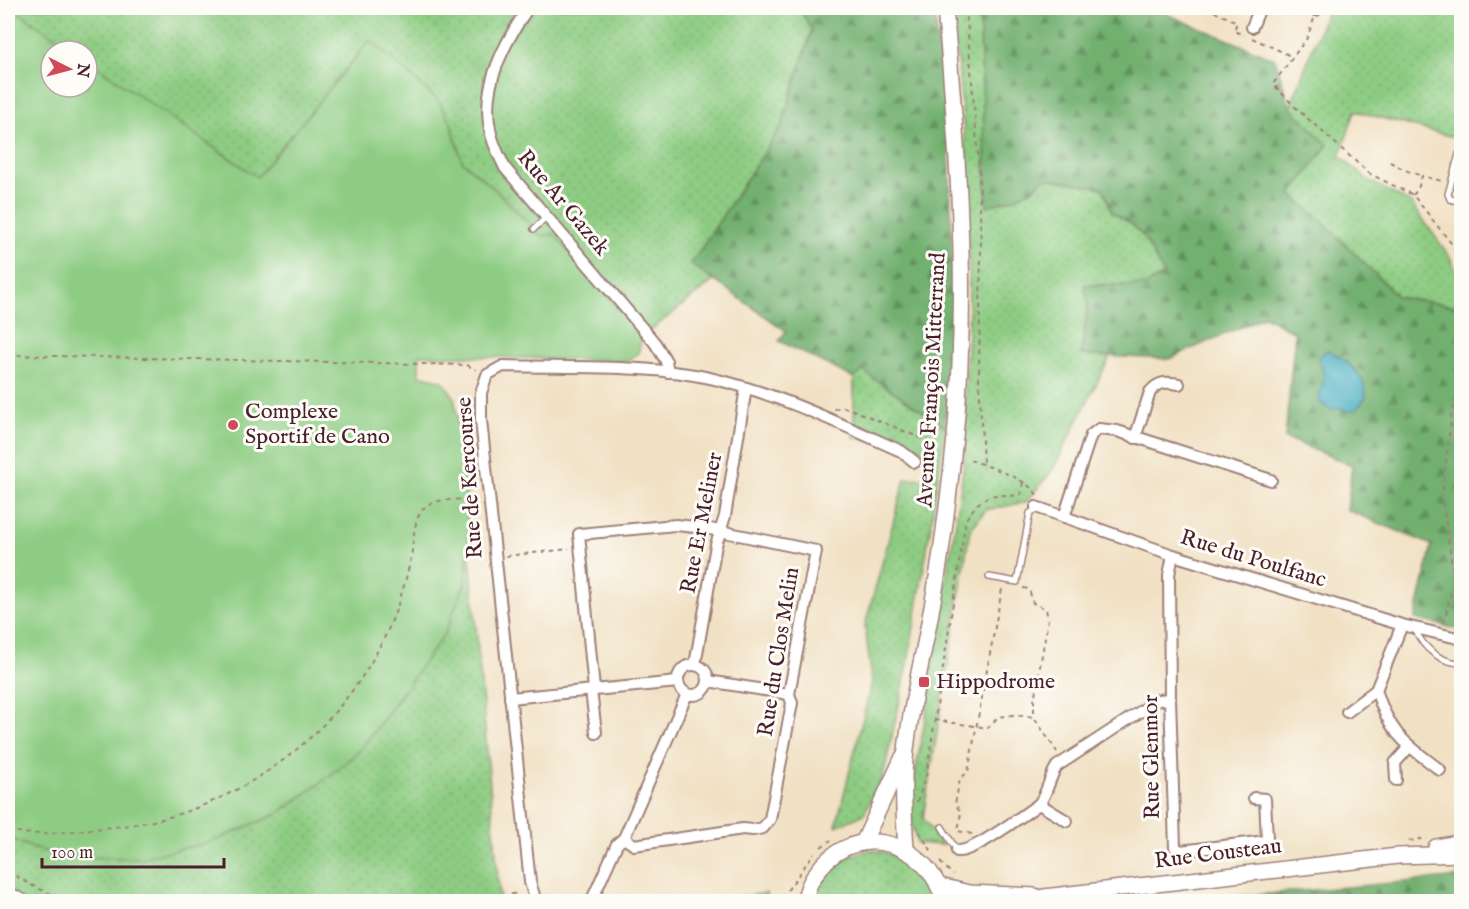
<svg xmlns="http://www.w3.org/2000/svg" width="1469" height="909" font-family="'IM FELL English',serif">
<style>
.grass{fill:url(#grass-dots);stroke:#6c7656;stroke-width:1.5}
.forest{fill:url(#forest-firs);stroke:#5e684e;stroke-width:1.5}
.pitch{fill:#8dcc82;stroke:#6c7656;stroke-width:1.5}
.water{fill:#40aac0;stroke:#456476;stroke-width:1.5}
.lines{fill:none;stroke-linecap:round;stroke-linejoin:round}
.service-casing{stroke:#9e8078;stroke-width:8}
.minor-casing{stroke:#9e8078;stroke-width:14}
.secondary-casing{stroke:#9e8078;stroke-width:18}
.path{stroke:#9e8078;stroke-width:2;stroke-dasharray:4.5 4.5;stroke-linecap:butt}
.service{stroke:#fff;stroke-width:5}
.minor{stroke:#fff;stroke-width:10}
.secondary{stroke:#fff;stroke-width:15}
.poi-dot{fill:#d1495b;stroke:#fdfcf7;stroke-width:2}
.labels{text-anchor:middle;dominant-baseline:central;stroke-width:6;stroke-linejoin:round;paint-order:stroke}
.street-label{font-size:22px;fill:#4a1f2b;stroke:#fdfcf7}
.poi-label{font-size:22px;fill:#4a1f2b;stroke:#fdfcf7;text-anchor:start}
</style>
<defs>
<pattern id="grass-dots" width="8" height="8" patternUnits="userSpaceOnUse" patternTransform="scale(1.5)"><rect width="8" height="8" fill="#8dcc82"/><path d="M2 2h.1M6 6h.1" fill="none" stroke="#7baf70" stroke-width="1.8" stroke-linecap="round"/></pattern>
<pattern id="forest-firs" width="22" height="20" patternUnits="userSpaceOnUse" patternTransform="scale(1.5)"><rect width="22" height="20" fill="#72b070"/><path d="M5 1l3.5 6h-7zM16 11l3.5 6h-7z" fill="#608f5c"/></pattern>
</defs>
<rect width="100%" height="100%" fill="#fdfcf7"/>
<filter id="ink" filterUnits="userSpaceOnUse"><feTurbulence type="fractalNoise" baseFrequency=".0167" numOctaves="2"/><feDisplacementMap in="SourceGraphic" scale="12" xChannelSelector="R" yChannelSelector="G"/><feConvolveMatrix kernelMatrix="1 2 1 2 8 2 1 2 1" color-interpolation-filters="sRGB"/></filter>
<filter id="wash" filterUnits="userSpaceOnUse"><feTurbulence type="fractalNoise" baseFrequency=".008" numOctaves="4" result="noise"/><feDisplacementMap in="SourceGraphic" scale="24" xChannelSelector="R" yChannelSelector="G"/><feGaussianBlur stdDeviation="1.35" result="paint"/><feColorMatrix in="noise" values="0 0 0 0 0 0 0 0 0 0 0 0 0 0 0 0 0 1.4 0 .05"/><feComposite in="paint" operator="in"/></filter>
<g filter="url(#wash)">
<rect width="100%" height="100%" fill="#f1e1c4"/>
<!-- grass -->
<g class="grass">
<path d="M12,8H799L812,29L781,127L691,264L713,281L642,337L554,234L541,236L498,192L462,161L451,123L370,41L257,177L87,60V51H75Z"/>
<path d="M953,8H979L987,206L1031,191L1044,178L1103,188L1112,212L1130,223L1144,237L1164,275L1146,285H1085L1088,304L1081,355L1110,357L1052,471L1026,502L986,510L970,530L923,818L942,845L917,843L908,812L933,677L930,675L956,521L964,463V406L969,312V227L967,167Z"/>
<path d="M1328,8H1461V139L1355,111L1340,156L1366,179L1411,203L1450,257L1461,283V307L1398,297L1331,230L1291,194L1290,107Z"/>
<path d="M863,371L945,427L932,519L906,674L882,780L863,815L836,826L872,682L865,626L905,479L925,478L928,456L919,447L854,437V378Z"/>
<path d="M469,546L500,901H8V838L39,850L211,842L277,814L319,784L357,753L388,713L416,674L465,583Z"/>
<path d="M872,850C902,855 928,869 933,901L811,902C816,869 843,855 872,850Z"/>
<path d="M766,893L767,901H713Z"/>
</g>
<!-- forest -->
<g class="forest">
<path d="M799,8H934L949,137L953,303L950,382L945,427L863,371L854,378L779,341L786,331L691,264L781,127L812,30Z"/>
<path d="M979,8H1152L1275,59L1290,107L1328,145L1291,194L1331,230L1398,297L1461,307V630L1415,619L1432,545L1347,510L1352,465L1285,438L1295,333L1265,316L1169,359L1081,355L1088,304L1084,285H1146L1164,275L1144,237L1130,223L1112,212L1103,188L1045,178C1026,196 1013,200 987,206Z"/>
<path d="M1461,877V901H1188Z"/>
</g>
<!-- pitch -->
<path class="pitch" d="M8,8H12L75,51H51V87H87V60L257,177L370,40L437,99L451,123L462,161L498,192L541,236L554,234L642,337L638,353L627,361L419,355V375L443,381L454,397L463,454L467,504L469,546L465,583L445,633L388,713L357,753L319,784L277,814L211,842L140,858L72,857L39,850L8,838Z"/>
<!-- water -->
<path class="water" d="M1327,350C1345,358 1367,376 1366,397L1356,410L1347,411L1340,408L1331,410C1310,399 1323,393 1324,377C1324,370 1320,364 1318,358Z"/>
</g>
<g filter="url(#ink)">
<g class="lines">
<defs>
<g id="service">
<path d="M1459,154L1448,194L1450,199L1462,202"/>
<path d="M534,229L547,216"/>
<path d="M989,577L1017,582L1030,513L1039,508"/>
<path d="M1415,629C1423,648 1440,663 1462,663"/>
<path d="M942,827L957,851"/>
</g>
<g id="minor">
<path d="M528,8C505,42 481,85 490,129C492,143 499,155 505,168L655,343L666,361L668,372"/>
<path d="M1311,8L1316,10"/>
<path d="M1252,27L1260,8"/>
<path d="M1135,438L1150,392C1159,381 1166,382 1179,384"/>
<path d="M1036,507L1173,555L1402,625L1462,639"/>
<path d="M1064,517L1091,435L1099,429L1117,431L1271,480"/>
<path d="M1173,555L1169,575L1170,699L1175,847L1180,851L1266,841L1267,839L1265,799L1254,798"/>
<circle cx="693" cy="680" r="15"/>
<path d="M695,665L716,545L725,516L746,388"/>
<path d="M708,681L789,694"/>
<path d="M594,689L579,534L676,525L705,528L816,551L789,694L792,703L770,819L763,828L753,830L743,829L634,845L624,838L687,694"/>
<path d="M591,690L596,733"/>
<path d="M1376,690C1391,736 1404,742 1440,770"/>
<path d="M510,698L678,682"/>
<path d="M1347,712L1376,690L1402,625"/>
<path d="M1396,780L1395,763L1410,746"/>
<path d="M1039,804L1067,821"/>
<path d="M957,851C973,853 1023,815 1039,804C1048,792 1049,778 1057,766L1158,700L1170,699"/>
<path d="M536,902L530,882L481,420V393L487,375L503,366C569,368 650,364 714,379C779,394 840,424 901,451L915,462"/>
<path d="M591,902L617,844L624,838"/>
</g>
<g id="secondary">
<path d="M863,843L903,757"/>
<path d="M1436,847L1462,842"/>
<path d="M906,849C904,817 902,782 906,750C911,703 923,658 931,612C942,554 949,495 955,437C969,293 958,151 945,8"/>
<path d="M940,886L969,893L1035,896"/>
<path d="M8,895L22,902"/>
<path d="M804,902C806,894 808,886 812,880C846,819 927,835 944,902"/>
<path d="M1025,902L1044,897L1398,856L1462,854"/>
</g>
</defs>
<!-- service casing -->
<use href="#service" class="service-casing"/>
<!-- minor casing -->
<use href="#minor" class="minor-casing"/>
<!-- secondary casing -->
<use href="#secondary" class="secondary-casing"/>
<!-- path -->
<g class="path">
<path d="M966,8L979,168L981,248L979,376L983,464"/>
<path d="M1206,8L1237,22L1234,31L1244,35"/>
<path d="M1314,19L1307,38L1273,84L1298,110L1370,174L1413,195L1462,257"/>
<path d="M1252,38L1287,54L1291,58"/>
<path d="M1390,162L1405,170L1422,176"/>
<path d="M1413,195L1418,189L1422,176L1442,181"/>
<path d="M8,355L467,365L476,370"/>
<path d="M834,409L843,407L853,410L935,444"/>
<path d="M970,460C986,465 1033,481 1037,496"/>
<path d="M506,556L569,549"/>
<path d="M1023,588L1029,589L1033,603L1046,609L1048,620L1034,701V717"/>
<path d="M1444,623L1454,579L1442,496L1452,411L1462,387"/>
<path d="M934,720L988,728L998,717L1013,715L1034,717L1057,752"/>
<path d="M917,802L926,777L966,519C975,506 983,494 1001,495C1009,495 1014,497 1021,494L1023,483"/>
<path d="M8,829C31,838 60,832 84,830C112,827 142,825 169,817C259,791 336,730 379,648C394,620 403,592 410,562C414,546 412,524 422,510C433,496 463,500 479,500"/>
<path d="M919,832L933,853"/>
<path d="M972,834L958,831L961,812L955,804L960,779L968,772L1002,589"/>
<path d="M1409,841L1427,838"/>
<path d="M821,847L831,840"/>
<path d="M940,862L953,875"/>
<path d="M8,871L29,884L68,902"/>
<path d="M508,902L509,895L517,893"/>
<path d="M774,902L784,895L814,853"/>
</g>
<!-- service -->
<use href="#service" class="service"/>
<!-- minor -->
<use href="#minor" class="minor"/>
<!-- secondary -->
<use href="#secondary" class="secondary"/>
</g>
</g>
<!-- markers -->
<g class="poi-dot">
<circle cx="233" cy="425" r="6"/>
<rect x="918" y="676" width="12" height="12" rx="3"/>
</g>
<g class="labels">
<!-- street labels -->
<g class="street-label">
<text transform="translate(563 203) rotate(50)">Rue Ar Gazek</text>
<text transform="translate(932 380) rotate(-87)">Avenue François Mitterrand</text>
<text transform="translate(470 478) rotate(-94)">Rue de Kercourse</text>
<text transform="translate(702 523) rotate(-79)">Rue Er Meliner</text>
<text transform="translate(1253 559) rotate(17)">Rue du Poulfanc</text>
<text transform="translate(779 652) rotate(-81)">Rue du Clos Melin</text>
<text transform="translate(1152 757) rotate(-91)">Rue Glenmor</text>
<text transform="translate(1218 854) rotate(-7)">Rue Cousteau</text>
</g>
<!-- poi labels -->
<g class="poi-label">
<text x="245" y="412">Complexe<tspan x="245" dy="25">Sportif de Cano</tspan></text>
<text x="936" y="682">Hippodrome</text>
</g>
</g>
<!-- margin -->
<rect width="1469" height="909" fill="none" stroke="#fdfcf7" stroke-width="30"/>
<!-- north arrow -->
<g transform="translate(69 69) rotate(96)"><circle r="28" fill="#fdfcf7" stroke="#b5a4a5" stroke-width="1.5"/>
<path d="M0-4.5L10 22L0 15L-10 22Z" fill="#d1495b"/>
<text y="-9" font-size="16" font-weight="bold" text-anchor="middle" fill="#4a1f2b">N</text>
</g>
<!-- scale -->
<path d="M42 858v9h182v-9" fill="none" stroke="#4a1f2b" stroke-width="3"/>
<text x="51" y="858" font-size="18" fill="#4a1f2b" stroke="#fdfcf7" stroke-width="4.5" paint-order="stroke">100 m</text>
</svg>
